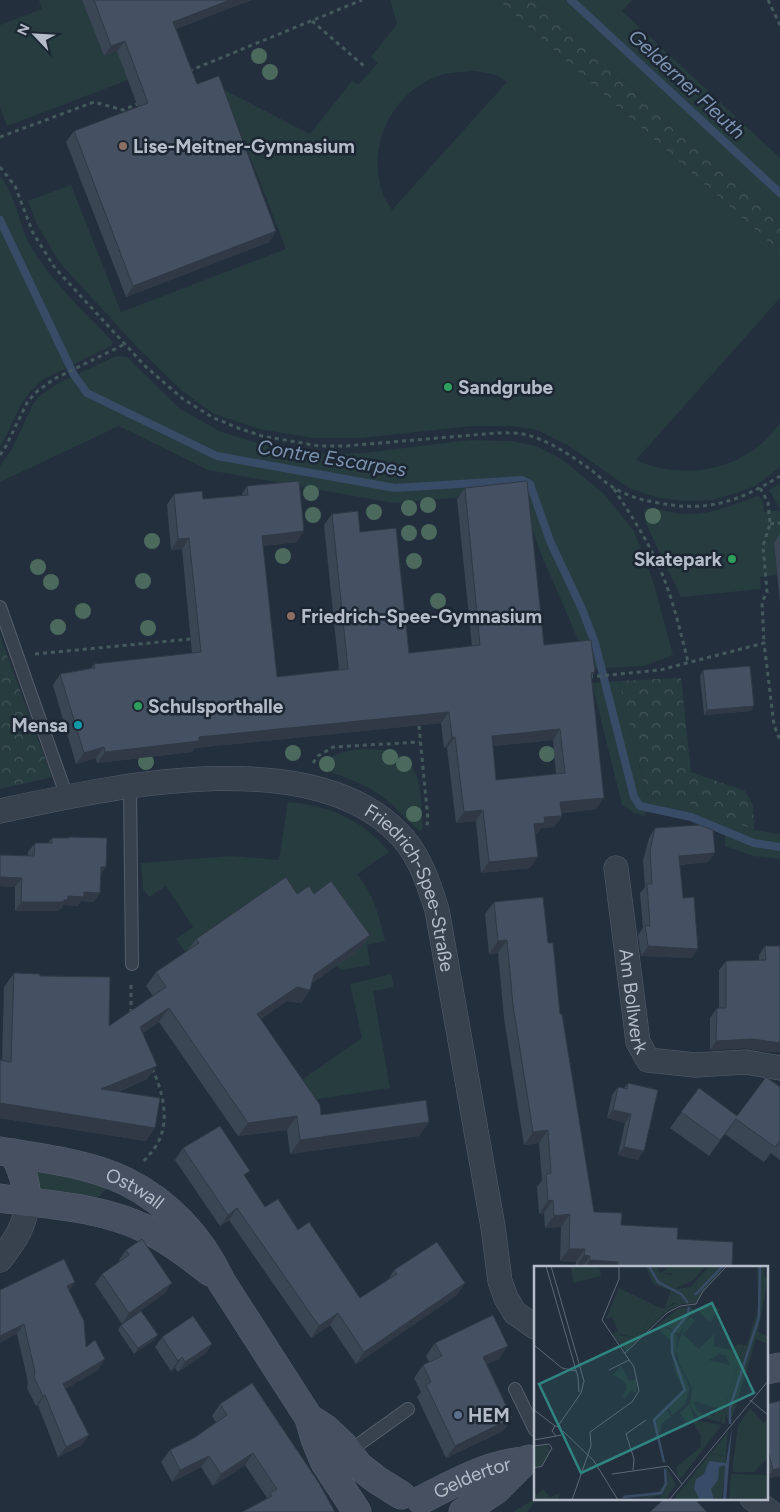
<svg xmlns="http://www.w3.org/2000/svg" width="780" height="1512" font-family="Figtree,sans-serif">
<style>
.green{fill:#263c3f;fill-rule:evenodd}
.forest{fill:url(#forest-crowns)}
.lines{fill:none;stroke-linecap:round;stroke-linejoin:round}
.stream{stroke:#394c67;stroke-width:8}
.service-casing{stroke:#565f6c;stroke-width:14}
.minor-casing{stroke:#565f6c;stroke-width:25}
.secondary-casing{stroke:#565f6c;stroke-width:29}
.path{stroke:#44595c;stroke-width:3;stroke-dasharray:4 4;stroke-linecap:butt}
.service{stroke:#38414e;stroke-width:12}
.minor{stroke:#38414e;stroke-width:24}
.secondary{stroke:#465061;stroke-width:28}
.tree{fill:#4b6a5d}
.wall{fill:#3b4654;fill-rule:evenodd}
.shaded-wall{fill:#303945}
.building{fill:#455162;stroke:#303945;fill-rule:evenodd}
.education-dot{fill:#8d6e63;stroke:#1d2633;stroke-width:2}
.leisure-dot{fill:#2e9e5b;stroke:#1d2633;stroke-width:2}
.culture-dot{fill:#0f9aa8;stroke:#1d2633;stroke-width:2}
.service-dot{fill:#5c6f8a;stroke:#1d2633;stroke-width:2}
.labels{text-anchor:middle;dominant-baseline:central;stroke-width:5;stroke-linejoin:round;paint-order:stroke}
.poi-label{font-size:19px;font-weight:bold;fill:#b4bcc9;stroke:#1d2633;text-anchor:start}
.street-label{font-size:19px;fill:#b4bcc9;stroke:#1d2633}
.water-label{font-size:20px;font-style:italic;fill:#7c92b1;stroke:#1d2633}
.inset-river{fill:none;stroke:#394c67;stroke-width:2.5}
.inset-road{fill:none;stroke:#5e6776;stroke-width:1}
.view{fill:#308480;fill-opacity:0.15;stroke:#308480;stroke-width:2.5}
.inset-edge{fill:none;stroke:#b4bcc9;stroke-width:2.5}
</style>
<defs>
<pattern id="forest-crowns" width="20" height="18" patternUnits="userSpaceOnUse" patternTransform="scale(1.25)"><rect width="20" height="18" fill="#263c3f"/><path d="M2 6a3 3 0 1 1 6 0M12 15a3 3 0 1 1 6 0" fill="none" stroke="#435659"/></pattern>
</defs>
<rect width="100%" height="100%" fill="#242f3e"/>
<!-- green -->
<g class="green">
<path d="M39,0H82L104,56L118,51L128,80L7,126L0,107V25L42,9Z"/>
<path d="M390,0H498L780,252V298L636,460C686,482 748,470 780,423V467L757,485L742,491L713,500L686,501L658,498L629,488L569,446L537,430L512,426H472L361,438H313L259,429L214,414L181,390L138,348L60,263L37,224L28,201L71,185L121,312L286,249L224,90L310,134L352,81L358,85L378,63L371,57L397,24ZM475,71C487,73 498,74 507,82L392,210C389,205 385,199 383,194C365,146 393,90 441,75C452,72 463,72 475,71Z"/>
<path d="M536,0H632L622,11L780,158V224Z"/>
<path d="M0,176C16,195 18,222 29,243C49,280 84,311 113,342L111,346L44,379C19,397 15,421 0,447Z"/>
<path d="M116,356L127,357L179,408L219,431L260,444L315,454L364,453L469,440L510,441L536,446L563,460L604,494L634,531L654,584L673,655L644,666L588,669L583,651L539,549L519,492L394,503L208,470L119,426L0,482V466L12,449L33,404L39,396L59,383Z"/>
<path d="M780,483V509L769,490Z"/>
<path d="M757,496H759L763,502L764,512L780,510V542L774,543L777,575L760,577L761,589L681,597L646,524L644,512L647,508C659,509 672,513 685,514C709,515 735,505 757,496Z"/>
<path d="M619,681L646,793L650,796L693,805L754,830L780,834V859L754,856L725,846V834L689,819L646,812L645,816L635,813L622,805L592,683Z"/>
<path d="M367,749C423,749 420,785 423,828L420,831C409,824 398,809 387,800C367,784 343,776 320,769C330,752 349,750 367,749Z"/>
<path d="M288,802C330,806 362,819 389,852L357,874C374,896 379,915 385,941L367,945L370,965L341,970L337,965L186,953L176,939L193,927L166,886L149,897L143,889L141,863L232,856L279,860Z"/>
<path d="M391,974L394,987L373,991L390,1088L312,1100L300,1081L362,1038L350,984Z"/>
<path d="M38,1170L109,1186L98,1197L80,1195L43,1198L33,1174Z"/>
<path d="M536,1498H538L527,1512H513Z"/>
</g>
<!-- forest -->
<g class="forest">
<path d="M498,0H536L780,224V252Z"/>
<path d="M0,636L52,777L0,789Z"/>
<path d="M681,678L691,772L745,791L753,805L754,830L693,805L650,796L646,793L619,681Z"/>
</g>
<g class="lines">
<!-- stream -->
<g class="stream">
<path d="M571,0L780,193"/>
<path d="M0,220L74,375L87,393L217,456L395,488L522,480L530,484L550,541L582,609L595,643L634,797L640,806L691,817L754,843L780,847"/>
</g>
<defs>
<g id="service">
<path d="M0,607L67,797"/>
<path d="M130,786L132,964"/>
<path d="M515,1389L535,1430"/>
<path d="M348,1452L408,1409"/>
</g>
<g id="minor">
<path id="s1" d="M0,811C111,787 317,740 403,838C421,859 429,885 437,910L493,1227L500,1281L506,1298L515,1313L535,1327"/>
<path id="s2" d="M616,868L638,1042L648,1060L695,1065L746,1062L780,1068"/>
<path d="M0,1260C14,1242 26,1225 27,1202"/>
<path d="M752,1498L770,1512"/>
</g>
<g id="secondary">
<path id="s3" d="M0,1151C41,1158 87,1163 125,1181C168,1202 201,1238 221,1281L309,1418L315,1439L324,1461L357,1512"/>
<path d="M13,1153C23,1169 26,1183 27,1202"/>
<path d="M0,1198C49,1205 101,1207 146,1229C169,1240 190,1256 210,1272"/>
<path d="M766,1370L780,1367"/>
<path d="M309,1418L326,1429L343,1445L359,1466L377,1480L401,1495"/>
<path id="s4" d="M421,1500C454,1483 488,1464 525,1461"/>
<path d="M463,1512L496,1490L525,1461L529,1459"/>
</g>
</defs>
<!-- service casing -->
<use href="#service" class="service-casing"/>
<!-- minor casing -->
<use href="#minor" class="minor-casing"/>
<!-- secondary casing -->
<use href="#secondary" class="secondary-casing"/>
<!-- path -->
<g class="path">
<path d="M768,0L780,25"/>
<path d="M312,21L364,66"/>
<path d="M189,71L362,0"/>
<path d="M0,137L94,102L123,110L137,104"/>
<path d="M0,167L15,186L33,233L55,268L145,366L183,399L212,417L238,428L262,436L319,446H345L485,434C497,433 510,432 523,434C547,439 570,455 590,469C598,475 605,483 614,488C626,495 640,500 654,502C704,513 737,503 780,476"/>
<path d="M0,455L6,446L27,403L35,393L54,379L125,344"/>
<path d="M760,488L768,502L770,524L763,546L767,592L762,602L764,643"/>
<path d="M614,489C631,515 648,541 660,569C673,599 680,630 688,662"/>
<path d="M770,524L780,523"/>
<path d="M35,654L191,639"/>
<path d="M589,677L660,670L764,643L774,725L780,740"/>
<path d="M419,726L428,820L426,829"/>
<path d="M313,763L318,756L333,747L420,742"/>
<path d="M131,1013V982"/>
<path d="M144,1161C148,1156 152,1152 156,1146C171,1122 163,1092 152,1068"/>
</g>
<!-- service -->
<use href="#service" class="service"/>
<!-- minor -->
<use href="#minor" class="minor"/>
<!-- secondary -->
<use href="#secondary" class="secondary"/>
</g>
<!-- trees -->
<g class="tree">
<circle cx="259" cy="56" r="8"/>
<circle cx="270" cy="72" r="8"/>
<circle cx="311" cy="493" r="8"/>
<circle cx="428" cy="505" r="8"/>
<circle cx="409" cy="508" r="8"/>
<circle cx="374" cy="512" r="8"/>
<circle cx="313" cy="515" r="8"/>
<circle cx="653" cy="516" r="8"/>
<circle cx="429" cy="532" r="8"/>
<circle cx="409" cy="533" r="8"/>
<circle cx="152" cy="541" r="8"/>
<circle cx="283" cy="556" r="8"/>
<circle cx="414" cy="561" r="8"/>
<circle cx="38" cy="567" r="8"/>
<circle cx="143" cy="581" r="8"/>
<circle cx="51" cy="582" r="8"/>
<circle cx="438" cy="601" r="8"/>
<circle cx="83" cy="611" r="8"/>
<circle cx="58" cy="627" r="8"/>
<circle cx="148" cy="628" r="8"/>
<circle cx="293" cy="753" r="8"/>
<circle cx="547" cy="754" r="8"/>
<circle cx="390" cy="757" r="8"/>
<circle cx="146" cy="762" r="8"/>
<circle cx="327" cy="764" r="8"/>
<circle cx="404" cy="764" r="8"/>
<circle cx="414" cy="814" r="8"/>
</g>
<!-- wall -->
<g class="wall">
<path d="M82,0H251L176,29L197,84L276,231L269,242L126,297L66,142L74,131L138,107L117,51L104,56Z"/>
<path d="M247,486L297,542L263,546L277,677L339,670L324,525L332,514L360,532L409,653L472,646L457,499L465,488L544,645L595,672L592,677L596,809L561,813L562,816L554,827L541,828L537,834H535L530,868L481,873L476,821L456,823L447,748H444L441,723L195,748L192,752L97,763L96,758L76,764L53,685L60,674L91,668L94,664L192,653L182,549L171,550L167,505L174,494L203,499L241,496ZM553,740L556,774L496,780L493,746Z"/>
<path d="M780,534V602L774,543Z"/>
<path d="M703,670L751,711L704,715L700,676Z"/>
<path d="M655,828L708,862L680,865L683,898L692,958L641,956L638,935L643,928L640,893L645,887L643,861L649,838Z"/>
<path d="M69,837L101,874L94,902L81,901L78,906L63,905L61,909H59L58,911H15V887L0,886V855L28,856V852L35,843H48L52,838H68Z"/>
<path d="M297,894H314L370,935L360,949L312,983L310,990L301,1003L287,1001L261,1019L321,1115L429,1122L419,1136L290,1154L287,1130L238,1136L159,1022L143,1033L147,1079L118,1092L146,1141L0,1118V1060H2L4,987L14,973L40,976L109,1026L153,996L146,986L156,972L188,950L196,939Z"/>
<path d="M494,902L548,943L594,1212L621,1225L677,1239L732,1267H575L576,1262L560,1261L561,1227L545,1228L544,1213L539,1214L537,1187L542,1180L539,1143L524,1145L504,1018L498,953L489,954L485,914Z"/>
<path d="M765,946H780V1052H767L745,1048L710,1050V1018L717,1008H719V970L726,961L759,960V955Z"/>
<path d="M628,1083L638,1160L618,1155L625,1123L607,1118L612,1095L618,1087L624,1088Z"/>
<path d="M780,1087V1160L771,1153L764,1162L725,1134L709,1156L670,1128L699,1088L737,1116Z"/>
<path d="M183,1148L246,1178L265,1207L298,1230L360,1298L388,1280L394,1270L465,1283L457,1295L356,1364L330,1325L311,1338L229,1220L220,1226L175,1160Z"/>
<path d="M126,1250L165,1293L122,1324L95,1284L102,1274L120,1261L119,1260Z"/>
<path d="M0,1290L69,1291L86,1347L98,1370L65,1389L82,1445L58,1457L38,1405L36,1406L27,1388L28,1382L17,1334Z"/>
<path d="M121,1325L154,1340L134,1354L118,1330Z"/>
<path d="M162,1337L212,1344L205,1354L178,1372L175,1368L171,1371L155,1347Z"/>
<path d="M435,1343L499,1359L487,1364L512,1418L503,1431L446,1458L417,1397L421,1392L414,1378L423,1365L429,1362L426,1356Z"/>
<path d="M220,1404L335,1512L266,1499L267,1498L245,1465L213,1486L201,1467L172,1482L161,1462L170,1450L194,1438L216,1422L212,1416Z"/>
<path d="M766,1404L780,1476L766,1479Z"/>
</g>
<!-- shaded-wall -->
<g class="shaded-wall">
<path d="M230,0H251L166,33L173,22Z"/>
<path d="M125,41L117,51L104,56L111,46Z"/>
<path d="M276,231L269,242L126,297L133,286Z"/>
<path d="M304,531L297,542L254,547L262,536Z"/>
<path d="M189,538L182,549L171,550L178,539Z"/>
<path d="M754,706L751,711L704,715L707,710Z"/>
<path d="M449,712L441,723L195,748L192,752L97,763L105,752L199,737Z"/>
<path d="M560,729L553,740L484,747L492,736Z"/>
<path d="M452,737H455L447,748H444Z"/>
<path d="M104,747L96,758L76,764L84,753Z"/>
<path d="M604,798L596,809L552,813L560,802Z"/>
<path d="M483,810L476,821L456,823L464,812Z"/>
<path d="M562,816L554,827L541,828L537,834L527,835L534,824L544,817Z"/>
<path d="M715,853L708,862L673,865L679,856Z"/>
<path d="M538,857L530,868L481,873L489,862Z"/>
<path d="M101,867H106L100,876Z"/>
<path d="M0,877L22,878L15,887L0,886Z"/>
<path d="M84,892L100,893L94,902L81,901L78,906L63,905L61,909H59L58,911H15L21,902L68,896Z"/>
<path d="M370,935L360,949L304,988L310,990L301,1003L287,1001L248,1028L257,1014Z"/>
<path d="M507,940L498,953L489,954L498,941Z"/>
<path d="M648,946L698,949L692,958L641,956Z"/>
<path d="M169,1008L159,1022L131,1041L140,1027Z"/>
<path d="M752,1039L780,1043V1052H767L745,1048L710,1050L716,1041Z"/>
<path d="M157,1066L147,1079L91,1103L101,1089Z"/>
<path d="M0,1103L155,1128L146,1141L0,1118Z"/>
<path d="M613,1110L631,1114L625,1123L607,1118Z"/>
<path d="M297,1116L287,1130L238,1136L248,1123Z"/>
<path d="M429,1122L419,1136L290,1154L300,1140Z"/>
<path d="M548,1130L539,1143L524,1145L533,1132Z"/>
<path d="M624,1147L644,1151L638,1160L618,1155Z"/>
<path d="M553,1200L544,1213L539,1214L548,1201Z"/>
<path d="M237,1208L229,1220L220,1226L228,1215Z"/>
<path d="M570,1214L561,1227L545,1228L554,1216Z"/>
<path d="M569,1249H585L576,1262L560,1261Z"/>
<path d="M584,1255L590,1256L582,1267H576Z"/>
<path d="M590,1260L618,1262L615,1267H585Z"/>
<path d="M75,1282L68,1293L67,1286Z"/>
<path d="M172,1283L165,1293L122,1324L129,1313Z"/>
<path d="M465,1283L457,1295L356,1364L364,1352Z"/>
<path d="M338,1313L330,1325L311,1338L319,1326Z"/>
<path d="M24,1324L17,1334L0,1343V1336Z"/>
<path d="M158,1335L154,1340L134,1354L138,1348Z"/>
<path d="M212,1344L205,1354L178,1372L185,1362Z"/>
<path d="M508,1346L499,1359L474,1370L483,1357Z"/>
<path d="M182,1357L175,1368L171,1371L178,1361Z"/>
<path d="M105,1359L98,1370L56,1394L63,1384Z"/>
<path d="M45,1395L38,1405L36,1406L43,1396Z"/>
<path d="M512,1418L503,1431L446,1458L455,1446Z"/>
<path d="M89,1435L82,1445L58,1457L66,1447Z"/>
<path d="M253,1453L245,1465L213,1486L221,1474Z"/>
<path d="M209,1456L201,1467L172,1482L180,1470Z"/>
<path d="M780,1468V1476L766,1479L773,1470Z"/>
</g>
<!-- building -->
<g class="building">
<path d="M94,0H230L173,22L197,84L219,76L276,231L133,286L74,131L148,103L125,41L111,46Z"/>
<path d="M299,481L304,531L262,536L277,677L348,669L332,514L358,511L360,532L396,528L409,653L480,645L465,488L527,481L544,645L591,640L595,672L591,673L604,798L560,802L562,816L544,817L545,823L534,824L538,857L489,862L483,810L464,812L455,737H452L449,712L199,737V741L105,752L104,747L84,753L60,674L95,668L94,664L201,652L189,538L178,539L174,494L202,491L203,499L248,495L247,486ZM560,729L565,773L496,780L492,736Z"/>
<path d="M750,666L754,706L707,710L703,670Z"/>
<path d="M699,825L713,830L715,853L679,856L683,898L694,897L698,949L648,946L645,925L650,926L647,884H652L650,851L655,828Z"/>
<path d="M69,837L107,838L106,867H101L100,893L84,892V897L68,896L67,900H64V902H21L22,878L0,877V855L34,856L35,843H52V838H69Z"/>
<path d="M286,877L297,894L309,886L314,894L331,881L370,935L314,975L310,990L297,987L257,1014L320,1105L321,1115L426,1100L429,1122L300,1140L297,1116L248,1123L169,1008L140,1027L157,1066L101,1089L160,1098L155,1128L0,1103V1060L11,1062L14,973L40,974V976L110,977L109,1026L166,987L156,972L199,943L196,939Z"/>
<path d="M543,897L548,943H553L560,1014H562L594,1212L622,1213L621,1225L678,1228L677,1239L733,1242L732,1267H618V1262L590,1260V1256L584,1255L585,1249H569L570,1214L554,1216L553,1200L548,1201L546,1174L551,1173L548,1130L533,1132L513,1005L507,940L498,941L494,902Z"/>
<path d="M765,946H780V1043L774,1042L752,1039L716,1041L717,1008H726V961L766,960Z"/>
<path d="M766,1077L780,1087V1140L775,1147L736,1119L720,1140L681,1112L699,1088L737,1116Z"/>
<path d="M628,1083L658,1090L644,1151L624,1147L631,1114L613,1110L618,1087L627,1089Z"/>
<path d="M220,1126L250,1171L244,1175L265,1207L278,1199L298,1230L309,1222L360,1298L397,1274L394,1270L437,1242L465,1283L364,1352L338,1313L319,1326L237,1208L228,1215L183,1148Z"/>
<path d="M142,1239L172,1283L129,1313L102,1274L129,1255L126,1250Z"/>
<path d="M64,1259L75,1282L67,1286L84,1321L86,1347L95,1340L105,1359L63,1384L89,1435L66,1447L45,1395L43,1396L34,1377L35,1372L24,1324L0,1336V1290Z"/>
<path d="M141,1311L158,1335L138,1348L121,1325Z"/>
<path d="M493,1315L508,1346L483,1357L512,1418L455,1446L426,1385L431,1382L423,1365L442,1356L435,1343Z"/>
<path d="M193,1316L212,1344L185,1362L182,1357L178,1361L162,1337Z"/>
<path d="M252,1383L319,1483L335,1512H242L272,1496L270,1493L277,1489L253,1453L221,1474L209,1456L180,1470L170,1450L194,1438L227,1415L220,1404Z"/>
<path d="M780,1401V1468L773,1470L766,1443V1404Z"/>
<path d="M665,1498H694L707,1512H650Z"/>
</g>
<!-- markers -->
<g class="education-dot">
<circle cx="123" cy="146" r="5"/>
<circle cx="291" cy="616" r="5"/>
</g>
<g class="leisure-dot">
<circle cx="448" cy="387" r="5"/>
<circle cx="732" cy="559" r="5"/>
<circle cx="138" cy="706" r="5"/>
</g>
<circle class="culture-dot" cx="78" cy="725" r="5"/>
<circle class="service-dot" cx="458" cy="1415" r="5"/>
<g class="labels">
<!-- poi labels -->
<g class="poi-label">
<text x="133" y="146">Lise-Meitner-Gymnasium</text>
<text x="458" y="387">Sandgrube</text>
<text x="722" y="559" text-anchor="end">Skatepark</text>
<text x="301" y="616">Friedrich-Spee-Gymnasium</text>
<text x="148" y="706">Schulsporthalle</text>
<text x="68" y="725" text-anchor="end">Mensa</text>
<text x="468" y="1415">HEM</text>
</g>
<!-- street labels -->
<g class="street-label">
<text stroke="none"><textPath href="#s1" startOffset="469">Friedrich-Spee-Straße</textPath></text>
<text stroke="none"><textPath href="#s2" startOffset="134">Am Bollwerk</textPath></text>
<text stroke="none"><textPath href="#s3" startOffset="141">Ostwall</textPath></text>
<text stroke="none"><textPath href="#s4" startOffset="56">Geldertor</textPath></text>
</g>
<!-- water labels -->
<g class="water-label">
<text transform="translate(687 84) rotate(43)">Gelderner Fleuth</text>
<text transform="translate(332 458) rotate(9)">Contre Escarpes</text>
</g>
</g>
<!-- overview -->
<g transform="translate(534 1266)">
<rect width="234" height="234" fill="#242f3e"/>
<path d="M37,0H65L67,10L39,17ZM137,0H157L143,8L126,7ZM223,0H230L231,12L234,11L224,66L234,70V78L222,73L199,149L194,155L192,146L224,42ZM85,22L122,40L109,62L99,71L85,68L78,51L72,53ZM137,25L146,28L153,38L140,37L130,43ZM172,37L186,43L176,56L164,45ZM145,42L158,41L159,44L145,68L136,62L122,60ZM157,51L161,55L149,68L165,83L180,68V80L197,84L204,78L210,79L186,156L163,150L156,139L158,122L145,97L142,84L151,58ZM185,88L192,90L196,99L175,94ZM160,135L186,143L178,149H170L163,144ZM120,60L135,63L144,70L141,91L156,122L151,138L139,149L133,140L150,123L142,109L136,74ZM87,100L95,115L102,113L103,120L102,127L97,125L91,132L86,128L89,129L93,122L91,116L79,109ZM155,138L161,154L187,159L169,173L158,155L152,156L146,147ZM132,141L133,144L122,154L131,197H129L119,153ZM216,142L229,157L234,153V191L220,206H198L204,160ZM194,165L192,190L176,188L190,171ZM130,202H133L134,217L127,229L116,232L88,230L123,228L131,216Z" fill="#263c3f" fill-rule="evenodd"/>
<path d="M112,0H122L126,7L137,9L157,0H171L160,14L140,23L157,21L175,0H191L161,37L153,38L146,28L119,18ZM145,36L149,37L131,47L92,85L79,69L82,65L88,70L99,71L109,62L122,40L130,43ZM210,79L213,80L192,146L191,158L187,157L188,150ZM133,144L137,151L127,158V165L124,168L122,153ZM187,160L148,211L144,212L142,201L167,181L166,172ZM13,179L16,185L7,200L0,201V181ZM176,188L192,190L188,234H139ZM133,202L142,219L130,234H125L134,217ZM9,223L16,231L26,227L24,234H0V227L4,228Z" fill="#263c3f"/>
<path d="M197,208L234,209V234H195Z" fill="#263c3f"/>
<path d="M198,160L192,234H189L191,199L185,201L184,214L177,223L180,234H166L160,223L162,213L170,208L175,195L192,197Z" fill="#394c67"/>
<path class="inset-river" d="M115,0L124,16L147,28L154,37M161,29L189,0M196,158V142L225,51L226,0M130,196L120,154L151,124L138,86V68L154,48L155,41M89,231L127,227L132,218L131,203"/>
<path class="inset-road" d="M12,0L44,111L45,126M17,0L50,115L47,127L24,160M0,79L28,102L42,105M91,87L133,47L146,40L162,38L169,25L193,0M75,104L95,94M216,134L234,149M0,144L21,160M27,161L21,160L18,165L22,170L27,169M29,165L60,195L84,234M0,174L22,170M0,180L15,178L18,182L8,200L0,202M99,204L100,193L92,168L112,154M78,208L134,200L148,218M38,234L57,180L56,166L98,136L105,125L100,101L68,54L85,13V0M135,234L234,115"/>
<path class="view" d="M178,37L220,127L47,207L5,118Z"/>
<rect width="234" height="234" class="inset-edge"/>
</g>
<!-- north arrow -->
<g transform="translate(35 35) rotate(295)" stroke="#1d2633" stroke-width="4" paint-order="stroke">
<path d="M0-4L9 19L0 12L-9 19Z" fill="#b4bcc9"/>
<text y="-8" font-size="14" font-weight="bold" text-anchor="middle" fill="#b4bcc9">N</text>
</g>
</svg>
